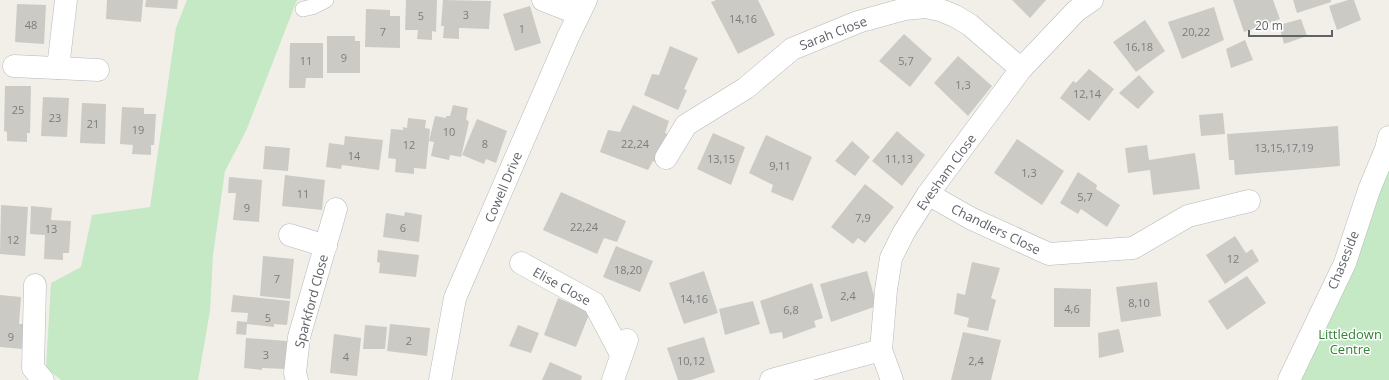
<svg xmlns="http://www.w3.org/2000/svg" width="1389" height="380" font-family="'Open Sans',sans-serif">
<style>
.green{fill:#c5e8c5}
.building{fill:#cccac5}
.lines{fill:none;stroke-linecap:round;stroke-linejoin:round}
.lane-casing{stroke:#b5b8bc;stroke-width:16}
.street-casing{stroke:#b5b8bc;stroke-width:23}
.lane{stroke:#fff;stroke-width:15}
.street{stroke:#fff;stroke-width:22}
.labels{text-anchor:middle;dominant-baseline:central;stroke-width:3;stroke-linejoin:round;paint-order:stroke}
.number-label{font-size:11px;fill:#7a7d7f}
.street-label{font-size:13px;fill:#5f6368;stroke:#fff}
.park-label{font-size:13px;fill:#348238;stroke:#fff}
</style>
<rect width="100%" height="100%" fill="#f1efe8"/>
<!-- green -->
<g class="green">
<path d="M187,0H297L246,131L225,171L213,255L210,311L198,380H61L46,368L51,283L81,267L92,215L150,207L176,28Z"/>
<path d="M1389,139V380H1289Z"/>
</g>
<!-- building -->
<g class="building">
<path d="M107,0H143L141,22L106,19Z"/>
<path d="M146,0H178L177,9L145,7Z"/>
<path d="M406,0H437L436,32L432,31V40L417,39L418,30H405Z"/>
<path d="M443,0L491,1L489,29L459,28V39L443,38L444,26H441Z"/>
<path d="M716,0H758L775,35L738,54L711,2Z"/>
<path d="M1012,0H1046L1030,18Z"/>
<path d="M1233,0H1273L1280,19L1244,32Z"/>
<path d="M1293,0H1331V2L1297,13Z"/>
<path d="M1348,0H1354L1361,20L1337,30L1329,6Z"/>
<path d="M17,4L46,5L44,44L15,42Z"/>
<path d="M530,6L541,43L515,51L503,14Z"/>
<path d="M1214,7L1224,40L1182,59L1168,22Z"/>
<path d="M366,9L390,10V16H400V48L365,47Z"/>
<path d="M1301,19L1307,36L1284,44L1279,25Z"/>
<path d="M1145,20L1165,51L1136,72L1113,42Z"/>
<path d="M904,34L932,59L910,87L879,61Z"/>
<path d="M327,36H355V41H360V73H327Z"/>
<path d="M1245,40L1253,60L1231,68L1226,49Z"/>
<path d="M290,43H323V78H306L305,88H289Z"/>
<path d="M670,46L698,58L684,89L687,90L678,110L644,95L652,74L659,75Z"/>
<path d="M958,56L992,86L968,116L934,83Z"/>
<path d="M1089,69L1114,89L1089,121L1060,98L1073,81L1076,83Z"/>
<path d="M1139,75L1154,92L1138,109L1119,93Z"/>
<path d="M5,86H31L30,133H27V142L7,141V132L4,131Z"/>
<path d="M43,97L69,98L67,137L41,136Z"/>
<path d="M82,103L106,104L105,144L80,143Z"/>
<path d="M453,105L468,108L466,119L469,122L461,157L450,155L449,160L431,156L434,142L429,141L435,116L446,118V116H450Z"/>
<path d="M633,105L669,121L665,133L670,135L657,163L653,161L648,170L600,152L608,130L620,132Z"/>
<path d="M122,107L144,108V114H156L154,145H151V155L132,154L133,145L120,144Z"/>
<path d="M1223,113L1225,134L1201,136L1199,115Z"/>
<path d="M408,118L426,120L425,128L430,129L426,169L414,168V174L395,172L396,159L388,158L391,129L403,130V127L407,128Z"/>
<path d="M477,119L507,131L496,163L486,159L484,164L462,155Z"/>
<path d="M1338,126L1340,166L1235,175L1234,160H1229L1227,134Z"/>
<path d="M897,131L925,155L902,186L872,161Z"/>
<path d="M713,133L745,147L731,185L697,169Z"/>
<path d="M766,135L812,157L793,201L771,192L773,185L749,173Z"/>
<path d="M345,136L383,140L379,170L342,165L341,169L326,167L329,143L344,145Z"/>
<path d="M1017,139L1064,171L1042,205L994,173Z"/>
<path d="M852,141L870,157L855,176L835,161Z"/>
<path d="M1147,145L1149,160L1195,153L1200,189L1153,195L1150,170L1128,173L1125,148Z"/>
<path d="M265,146L290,148L288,171L263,169Z"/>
<path d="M1078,172L1097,185L1096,189L1120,205L1107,227L1081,209L1078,214L1060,203Z"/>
<path d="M285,175L325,180L322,210L282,206Z"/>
<path d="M229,177L262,180L259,222L233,220L236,193H228Z"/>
<path d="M865,184L894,207L865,243L858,238L853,244L831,227Z"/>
<path d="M561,192L626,221L617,242L604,238L597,254L543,230Z"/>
<path d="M1,205L28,207L25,256L0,254Z"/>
<path d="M31,206L52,208L51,220L71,221L69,253H63V260L44,259L45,235L30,234Z"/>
<path d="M405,212L422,215L419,242L383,237L386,213L404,216Z"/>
<path d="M1235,236L1246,253L1252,249L1259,261L1225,284L1206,255Z"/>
<path d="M616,246L653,261L640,292L603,277Z"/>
<path d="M378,250L419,255L416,277L379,273L380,263L377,262Z"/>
<path d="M263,256L294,259L290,299L260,296Z"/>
<path d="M972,262L1000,268L991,298L996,300L988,331L967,327L969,318L954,314L957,293L965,295Z"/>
<path d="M704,271L718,313L684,324L669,283Z"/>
<path d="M867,271L877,306L831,322L820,284Z"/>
<path d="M1247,276L1266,303L1227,330L1208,301Z"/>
<path d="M1157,282L1161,316L1121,322L1116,287Z"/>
<path d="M812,283L823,318L814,321L816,327L783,339L782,332L770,334L760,301Z"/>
<path d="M1054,288L1091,289L1090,327H1054Z"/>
<path d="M0,295L21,297L19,324H24L22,349L0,347Z"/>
<path d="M233,295L290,301L287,325L274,324V327L247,324L246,335L236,334L237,321L247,322L248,313L231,312Z"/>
<path d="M558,298L590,312L576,347L544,335Z"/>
<path d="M753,301L760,324L725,335L719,309Z"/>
<path d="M390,324L430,328L427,356L387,351Z"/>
<path d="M365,325L387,327L385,349H363Z"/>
<path d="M518,325L539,333L531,353L509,346Z"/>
<path d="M1119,329L1124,352L1099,358L1098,333Z"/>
<path d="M963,332L1001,340L991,380H951Z"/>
<path d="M334,334L361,338L357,376L330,373Z"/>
<path d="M704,337L715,372L691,380H678L667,348Z"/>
<path d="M246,338L287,341L285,369L262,368V370L244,368Z"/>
<path d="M550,362L582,376L581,380H542Z"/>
</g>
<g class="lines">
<defs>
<path id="lane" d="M303,9L312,7L326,0"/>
<g id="street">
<path d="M543,0L579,14"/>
<path d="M14,66L98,70"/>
<path d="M58,68L66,0"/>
<path d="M666,158L686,125L746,88L792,49L858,22L905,9L925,7L940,10L955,16L970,25L1021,69"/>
<path d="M928,194L972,219L1049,254L1133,248L1188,216L1249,201"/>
<path d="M290,235L326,246"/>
<path d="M521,263L594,303L621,354"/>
<path d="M35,285L33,368L43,380"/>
<path d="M297,380L295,373L299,337L336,209"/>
<path d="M440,380L455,298L568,37L586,0"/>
<path d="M613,380L627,340"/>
<path d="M771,380L881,350"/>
<path d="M892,380L881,350L886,290L891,258L904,232L928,194L1021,69L1076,11L1092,0"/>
<path d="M1289,380L1345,263L1369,190L1386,149L1389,137"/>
</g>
</defs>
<!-- lane casing -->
<use href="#lane" class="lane-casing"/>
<!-- street casing -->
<use href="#street" class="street-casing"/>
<!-- lane -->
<use href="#lane" class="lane"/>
<!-- street -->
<use href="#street" class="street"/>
</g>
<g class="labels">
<!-- number labels -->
<g class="number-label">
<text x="466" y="14">3</text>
<text x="421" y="15">5</text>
<text x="743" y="18">14,16</text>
<text x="31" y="24">48</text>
<text x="522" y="28">1</text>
<text x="383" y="31">7</text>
<text x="1196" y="31">20,22</text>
<text x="1139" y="46">16,18</text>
<text x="344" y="57">9</text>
<text x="306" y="60">11</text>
<text x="906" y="60">5,7</text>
<text x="963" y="84">1,3</text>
<text x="1087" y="93">12,14</text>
<text x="18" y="109">25</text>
<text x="55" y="117">23</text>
<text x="93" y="123">21</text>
<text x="138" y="129">19</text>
<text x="449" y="131">10</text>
<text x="485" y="143">8</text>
<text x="635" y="143">22,24</text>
<text x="409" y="144">12</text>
<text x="1284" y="147">13,15,17,19</text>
<text x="354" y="155">14</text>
<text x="721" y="158">13,15</text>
<text x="899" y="158">11,13</text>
<text x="780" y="165">9,11</text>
<text x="1029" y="172">1,3</text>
<text x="303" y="193">11</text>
<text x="1085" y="196">5,7</text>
<text x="247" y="207">9</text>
<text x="863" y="217">7,9</text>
<text x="584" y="226">22,24</text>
<text x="403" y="227">6</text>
<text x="51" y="228">13</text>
<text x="13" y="239">12</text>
<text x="1233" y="258">12</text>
<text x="628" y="269">18,20</text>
<text x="277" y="278">7</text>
<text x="848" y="295">2,4</text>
<text x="694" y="298">14,16</text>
<text x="1139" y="302">8,10</text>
<text x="1072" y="308">4,6</text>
<text x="791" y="309">6,8</text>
<text x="268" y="317">5</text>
<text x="11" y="336">9</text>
<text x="409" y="340">2</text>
<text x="266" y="354">3</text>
<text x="346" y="356">4</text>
<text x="691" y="360">10,12</text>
<text x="976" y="360">2,4</text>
</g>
<!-- street labels -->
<g class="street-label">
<text transform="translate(833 33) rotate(-21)">Sarah Close</text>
<text transform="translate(946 172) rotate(-54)">Evesham Close</text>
<text transform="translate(503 187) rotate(-67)">Cowell Drive</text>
<text transform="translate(996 229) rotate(26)">Chandlers Close</text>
<text transform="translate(1343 260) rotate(-68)">Chaseside</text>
<text transform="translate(562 286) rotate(29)">Elise Close</text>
<text transform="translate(311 301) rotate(-75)">Sparkford Close</text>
</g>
<!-- park labels -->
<g class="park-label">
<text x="1350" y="334">Littledown<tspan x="1350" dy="15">Centre</tspan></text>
</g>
</g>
<!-- scale -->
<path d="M1249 30v6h83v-6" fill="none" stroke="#5f6368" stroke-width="2"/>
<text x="1255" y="30" font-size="12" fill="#5f6368" stroke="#ffffff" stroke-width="3" paint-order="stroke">20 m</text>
</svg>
